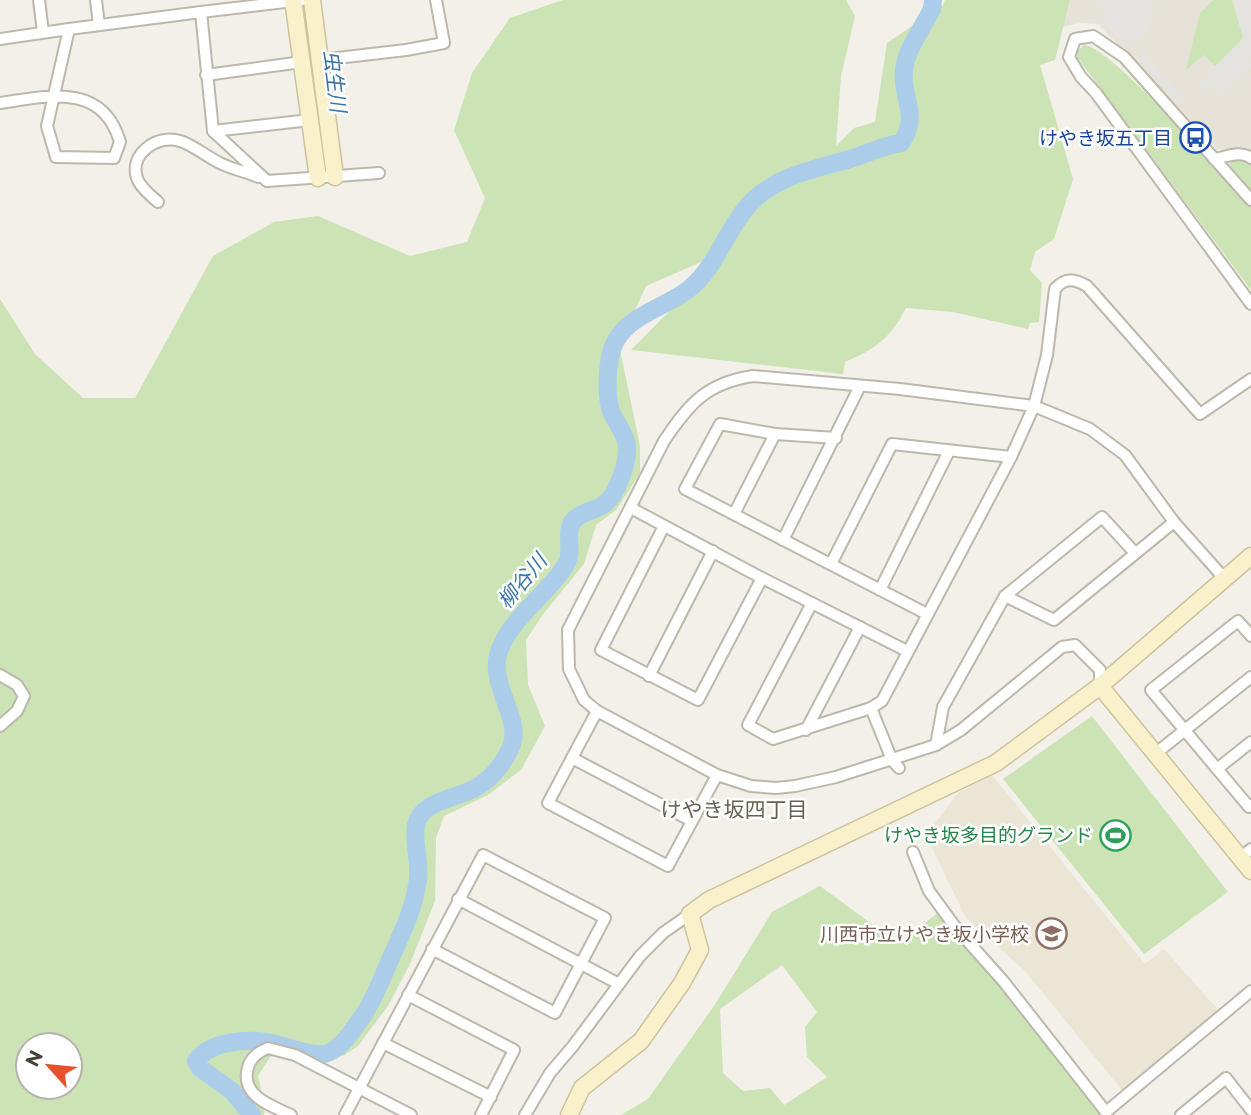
<svg xmlns="http://www.w3.org/2000/svg" width="1251" height="1115" font-family="Montserrat,'Noto Sans JP',sans-serif">
<style>
.residential{fill:#e6e2d7}
.education{fill:#eae5d4}
.green{fill:#cce3b5;fill-rule:evenodd}
.parking{fill:#e4e3e0}
.lines{fill:none;stroke-linecap:round;stroke-linejoin:round}
.river{stroke:#abcde9;stroke-width:18}
.street-casing{stroke:#bdb8ac;stroke-width:14}
.secondary-casing{stroke:#cec39c;stroke-width:19}
.street{stroke:#fff;stroke-width:10}
.secondary{stroke:#f9f0cc;stroke-width:16}
.labels{text-anchor:middle;dominant-baseline:central;stroke-width:5;stroke-linejoin:round;paint-order:stroke}
.transit-label{font-size:19px;fill:#164399;stroke:#fff;text-anchor:end}
.leisure-label{font-size:19px;fill:#27864d;stroke:#fff;text-anchor:end}
.education-label{font-size:19px;fill:#785e54;stroke:#fff;text-anchor:end}
.water-label{font-size:21px;font-style:italic;fill:#3b75a7;stroke:#fff}
.neighbourhood-label{font-size:21px;fill:#675f50;stroke:#fff}
</style>
<rect width="100%" height="100%" fill="#f2f0e8"/>
<!-- residential -->
<path class="residential" d="M1070,0H1251V151L1217,149L1098,24L1080,23L1062,27Z"/>
<!-- education -->
<path class="education" d="M992,775L1145,964L1164,949L1220,1012L1125,1094L1026,972L966,918L926,835L958,793Z"/>
<!-- green -->
<g class="green">
<path d="M563,0H846L855,16L841,76L836,146L854,128L875,122L887,43L943,5L945,0H1070L1055,60L1040,65L1073,179L1054,239L1035,252L1030,270L1042,283L1039,322L1030,323L1028,329L953,312L906,308C890,339 875,349 845,362L843,374L631,350L731,249L646,286L619,345L640,446V473L617,509L596,525L584,564L544,613L526,640L528,685L545,726L521,770L488,795L444,816L436,838L435,901L410,964L388,1006L358,1046L343,1056L293,1044L270,1057L258,1076L265,1106L264,1115H0V299L35,354L83,398H135L213,256L274,222L318,216L410,256L467,242L485,198L454,130L472,73L510,18ZM28,1045H70V1087H28Z"/>
<path d="M1213,0H1232L1243,38L1215,66L1204,55L1186,70L1200,13Z"/>
<path d="M1084,45C1108,46 1198,148 1220,171L1238,157L1251,162V290L1077,57L1078,50Z"/>
<path d="M1092,716L1228,892L1144,954L1003,779Z"/>
<path d="M820,886L899,944L940,911L1108,1115H621L648,1099L716,1003L772,912ZM782,965L817,1012L805,1027L807,1057L827,1077L784,1105L770,1088L743,1091L723,1073L720,1009Z"/>
</g>
<!-- parking -->
<g class="parking">
<path d="M1096,0H1155L1147,33L1126,47L1100,18L1106,11Z"/>
<path d="M1233,0H1251V56L1248,59L1251,62V67L1223,96L1211,84L1201,93L1195,88L1245,39Z"/>
<path d="M1143,53L1185,98L1180,104L1137,59Z"/>
</g>
<g class="lines">
<!-- river -->
<g class="river">
<path d="M302,0L314,96"/>
<path d="M252,1115L232,1091L200,1068L196,1061C210,1041 248,1038 271,1043C288,1046 307,1056 324,1054C340,1052 354,1028 362,1017C374,1000 381,981 389,962C401,935 414,910 418,879C420,862 413,842 416,825C421,800 458,799 477,787C493,778 503,764 511,747C523,720 490,687 498,655C507,620 550,593 567,563C574,549 563,530 575,519C588,507 601,514 614,493C621,480 630,457 626,441C623,431 615,421 611,411C606,396 607,373 610,357C618,316 661,311 689,289C714,269 724,237 743,212C767,179 806,171 843,161C863,156 880,146 901,143C922,113 898,97 905,64C908,48 924,25 932,9L933,0"/>
</g>
<defs>
<g id="street">
<path d="M39,0L43,32"/>
<path d="M96,0L99,25"/>
<path d="M201,12L302,0"/>
<path d="M0,39L69,29"/>
<path d="M320,60L406,50L444,43L436,0"/>
<path d="M206,75L302,62"/>
<path d="M0,103C48,96 103,82 120,142L114,158L56,157L47,126L69,29L201,12L213,131L267,181L379,173"/>
<path d="M213,131L310,120"/>
<path d="M1214,159C1226,157 1241,150 1251,158"/>
<path d="M1251,200L1124,57L1093,36L1075,39L1069,57L1081,77L1096,93L1251,304"/>
<path d="M158,202C151,196 140,187 137,178C129,154 157,134 180,141C193,145 206,156 218,162C230,169 245,171 258,177"/>
<path d="M836,438L775,434L720,424L685,489L927,614"/>
<path d="M631,508L762,578L907,651"/>
<path d="M734,514L775,434"/>
<path d="M664,526L601,650L698,700L762,578"/>
<path d="M783,540L860,386"/>
<path d="M831,564L892,444L1011,457"/>
<path d="M880,590L949,451"/>
<path d="M1005,596L1054,620L1174,522"/>
<path d="M812,603L748,725L773,739L871,708L882,701L1011,457L1034,406L1047,355L1055,289C1065,277 1074,279 1087,286L1200,414L1251,379"/>
<path d="M1251,636L1238,621L1151,690L1249,807L1251,805"/>
<path d="M0,675L17,685L24,696L17,711L0,726"/>
<path d="M649,676L713,551"/>
<path d="M1100,686V670L1075,645L1062,647L961,730L936,745L836,777L795,786L776,788L751,786L717,775L597,711L584,700L569,669L568,630L664,441C689,404 706,383 753,376L900,389L1034,406L1090,429L1125,455L1174,522L1224,578"/>
<path d="M871,708L892,760L899,768"/>
<path d="M597,711L548,803L668,866L717,775"/>
<path d="M806,730L860,627"/>
<path d="M936,745L943,707L1005,596L1102,517L1135,553"/>
<path d="M1155,754L1251,677"/>
<path d="M572,758L692,821"/>
<path d="M1217,769L1251,742"/>
<path d="M913,852L929,891L956,928L1004,982L1106,1112L1251,991"/>
<path d="M1240,858L1251,849"/>
<path d="M458,899L619,984"/>
<path d="M408,995L514,1050L481,1115"/>
<path d="M383,1043L491,1097"/>
<path d="M291,1115C272,1106 243,1097 247,1072C249,1059 256,1053 268,1048L295,1055L411,1115"/>
<path d="M345,1115L483,855L605,918L555,1013L432,949"/>
<path d="M525,1115L550,1073L573,1046L640,956L663,933L690,914"/>
<path d="M1181,1115L1226,1078L1251,1110"/>
</g>
<g id="secondary">
<path d="M293,0L318,178"/>
<path d="M312,0L335,177"/>
<path d="M1100,686L1251,871"/>
<path d="M569,1115L582,1088L641,1041L682,983L700,950L690,914L709,900L996,763L1100,686L1251,556"/>
</g>
</defs>
<!-- street casing -->
<use href="#street" class="street-casing"/>
<!-- secondary casing -->
<use href="#secondary" class="secondary-casing"/>
<!-- street -->
<use href="#street" class="street"/>
<!-- secondary -->
<use href="#secondary" class="secondary"/>
</g>
<!-- icons -->
<defs>
<symbol id="bus-ring" viewBox="-11 -11 22 22"><circle r="9.5" fill="#fff" stroke="#1a4fb4" stroke-width="1.5"/><path d="M-5-6H5V4H4V6H2V4H-2V6H-4V4H-5ZM-3.5-4V0h7V-4ZM-3.5 1.2v1.5H-2V1.2ZM2 1.2v1.5H3.5V1.2Z" fill="#1a4fb4"/></symbol>
<symbol id="stadium-ring" viewBox="-11 -11 22 22"><circle r="9.5" fill="#fff" stroke="#2e9e5b" stroke-width="1.5"/><path d="M0-5a6.5 5 0 1 0 0 10a6.5 5 0 1 0 0-10ZM-3.5-1.8h7v3.6h-7Z" fill="#2e9e5b"/></symbol>
<symbol id="school-ring" viewBox="-11 -11 22 22"><circle r="9.5" fill="#fff" stroke="#8d6e63" stroke-width="1.5"/><path d="M0-5L7-2L0 1L-7-2ZM-4 1L0 2.5L4 1V4Q0 6-4 4Z" fill="#8d6e63"/></symbol>
</defs>
<g fill-rule="evenodd">
<use href="#bus-ring" x="1178" y="120" width="35" height="35"/>
<use href="#stadium-ring" x="1098" y="818" width="35" height="35"/>
<use href="#school-ring" x="1034" y="916" width="35" height="35"/>
</g>
<g class="labels">
<!-- transit labels -->
<g class="transit-label">
<text x="1172" y="138">けやき坂五丁目</text>
</g>
<!-- leisure labels -->
<g class="leisure-label">
<text x="1093" y="835">けやき坂多目的グランド</text>
</g>
<!-- education labels -->
<g class="education-label">
<text x="1029" y="934">川西市立けやき坂小学校</text>
</g>
<!-- water labels -->
<g class="water-label">
<text transform="translate(335 81) rotate(83)">虫生川</text>
<text transform="translate(522 581) rotate(-50)">柳谷川</text>
</g>
<!-- neighbourhood labels -->
<g class="neighbourhood-label">
<text x="734" y="809">けやき坂四丁目</text>
</g>
</g>
<!-- north arrow -->
<g transform="translate(49 1066) rotate(297)"><circle r="33" fill="#ffffff" stroke="#b5b3af" stroke-width="2"/>
<path d="M0-5L12 26L0 18L-12 26Z" fill="#e5512d"/>
<text y="-10" font-size="19" font-weight="bold" text-anchor="middle" fill="#454038">N</text>
</g>
</svg>
